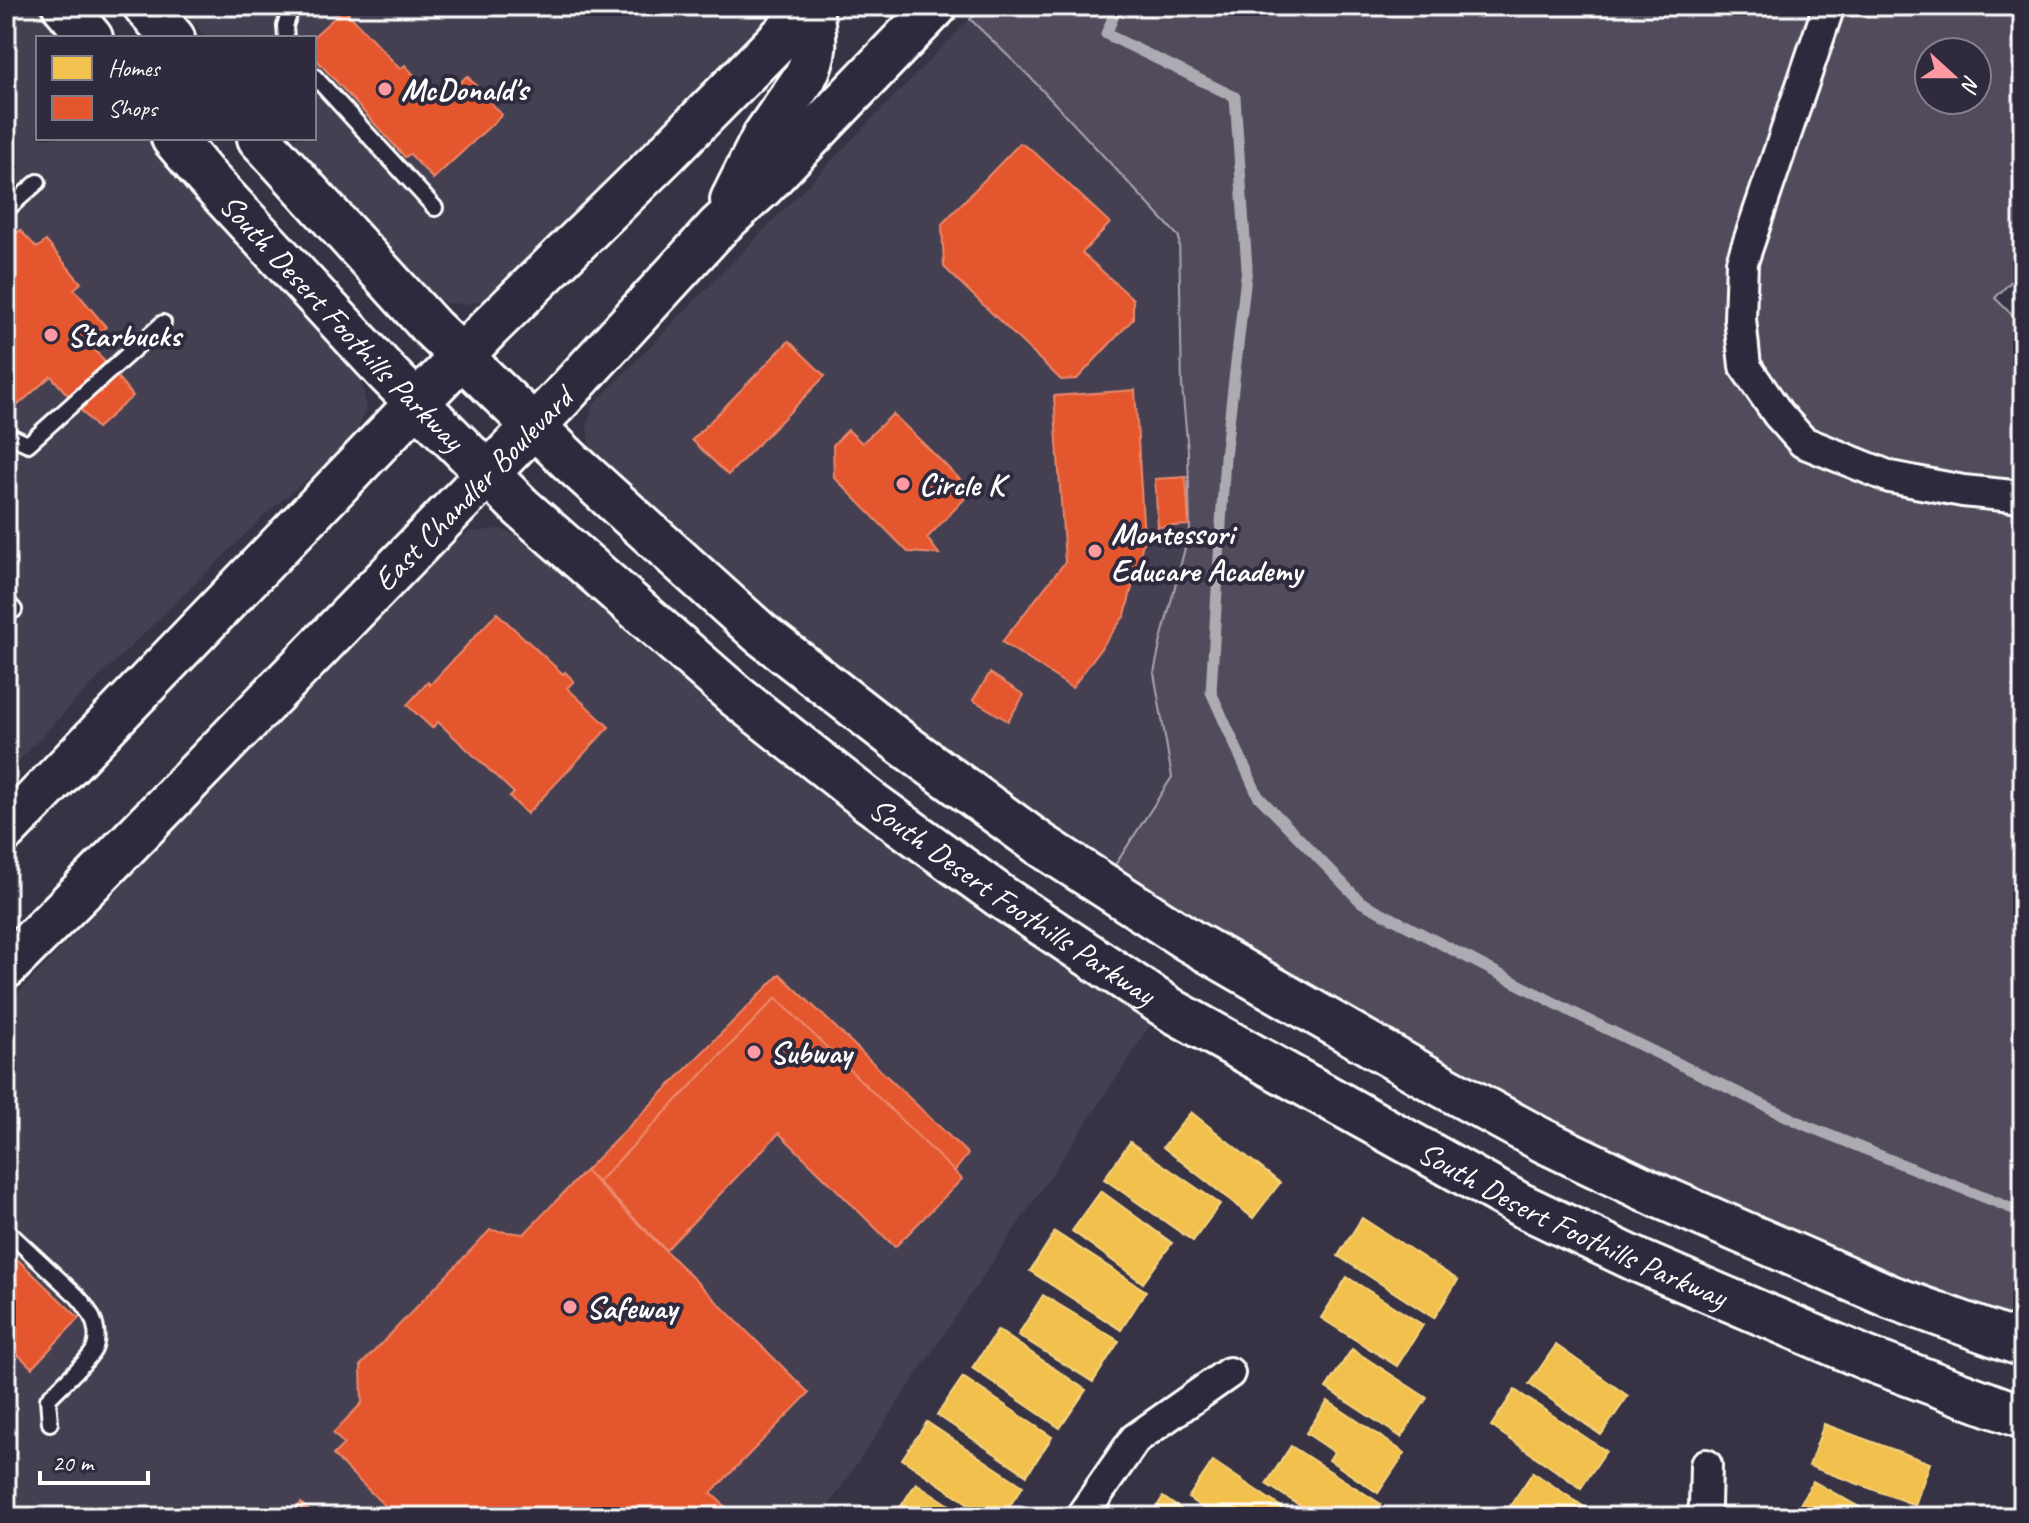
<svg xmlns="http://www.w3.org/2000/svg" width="2029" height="1523" font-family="Caveat,sans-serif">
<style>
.built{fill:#444051}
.green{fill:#514c5c;stroke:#a8a6ae;stroke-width:2;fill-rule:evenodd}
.homes{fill:#f2c14e;stroke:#f6d483;stroke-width:2}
.shops{fill:#e4572e;stroke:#ec896d;stroke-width:2}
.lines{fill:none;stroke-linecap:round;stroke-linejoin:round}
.stream{stroke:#adabb2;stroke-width:11}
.lane-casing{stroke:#fff;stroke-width:20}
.street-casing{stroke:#fff;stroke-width:36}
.secondary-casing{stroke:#fff;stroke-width:48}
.lane{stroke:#2f2a3d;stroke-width:14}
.street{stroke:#2f2a3d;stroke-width:30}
.secondary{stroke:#2f2a3d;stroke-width:42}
.poi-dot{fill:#ff9aa2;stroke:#2f2a3d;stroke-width:3}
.labels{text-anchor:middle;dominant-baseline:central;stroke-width:8;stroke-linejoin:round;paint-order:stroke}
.poi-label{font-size:32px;font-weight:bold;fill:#fff;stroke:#2f2a3d;text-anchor:start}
.street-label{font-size:32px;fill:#fff;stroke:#2f2a3d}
</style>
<rect width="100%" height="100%" fill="#373345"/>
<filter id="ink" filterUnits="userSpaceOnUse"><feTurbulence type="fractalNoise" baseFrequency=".0125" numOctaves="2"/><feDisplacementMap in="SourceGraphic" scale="16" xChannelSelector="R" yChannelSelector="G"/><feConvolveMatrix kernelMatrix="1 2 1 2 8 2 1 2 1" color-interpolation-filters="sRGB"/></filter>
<g filter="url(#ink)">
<!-- built -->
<g class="built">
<path d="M6,6H36L63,38H38V138H149L356,373L363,388L366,409L353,442L271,509L77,699L6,774Z"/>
<path d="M179,6H789L492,297L470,304L445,303L423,289L293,138H314V38H206Z"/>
<path d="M970,19L1029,76L1179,237L1182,386L1188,451L1190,529L1161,640L1154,673L1172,777L1110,873L777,625L600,465L590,449L587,426L593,405Z"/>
<path d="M500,529L514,534L532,547L649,653L794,770L920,868L1150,1025L1123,1068L821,1517H6V1006L445,550L469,532Z"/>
</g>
<!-- green -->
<path class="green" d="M988,6H2023V269L1995,298L2023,326V1327L1885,1276L1534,1119L1110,873L1172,777L1154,673L1161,640L1190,529L1188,451L1182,386L1179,237L1029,76L970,19ZM1929,52H1977V100H1929Z"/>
<!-- homes -->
<g class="homes">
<path d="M1191,1112L1280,1183L1253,1218L1163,1147Z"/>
<path d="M1130,1142L1220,1204L1193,1241L1104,1179Z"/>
<path d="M1101,1191L1172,1243L1143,1283L1072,1231Z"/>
<path d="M1362,1218L1458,1280L1434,1318L1338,1256Z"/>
<path d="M1055,1232L1146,1291L1121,1330L1030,1271Z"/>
<path d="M1347,1277L1423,1325L1397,1366L1321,1318Z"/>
<path d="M1043,1295L1119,1341L1093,1382L1018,1335Z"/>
<path d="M998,1330L1086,1390L1060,1428L972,1368Z"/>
<path d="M1556,1345L1628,1396L1601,1435L1529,1384Z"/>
<path d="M1352,1349L1427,1398L1401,1437L1326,1388Z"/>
<path d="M963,1377L1052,1437L1027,1475L937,1415Z"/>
<path d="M1515,1390L1606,1451L1581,1488L1491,1426Z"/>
<path d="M1328,1401L1405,1453L1378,1493L1329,1460L1334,1452L1306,1433Z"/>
<path d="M927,1422L1023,1486L1002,1517H988L902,1459Z"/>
<path d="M1824,1424L1930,1463L1915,1505L1809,1466Z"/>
<path d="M1291,1446L1381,1504L1373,1517H1318L1266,1484Z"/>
<path d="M1213,1461L1296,1517H1216L1188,1498Z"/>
<path d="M1533,1472L1599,1517H1520L1508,1509Z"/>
<path d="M1813,1481L1877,1517H1793Z"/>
<path d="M916,1483L968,1517H894Z"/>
<path d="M1163,1497L1192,1517H1150Z"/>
</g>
<!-- shops -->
<g class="shops">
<path d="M344,9L400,69L405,65L439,102L467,76L502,115L433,179L410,154L405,157L314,57V38H312Z"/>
<path d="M1020,143L1032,150L1110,223L1082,253L1133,299V319L1077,379L1061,380L944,267L942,224Z"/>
<path d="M20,230L37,248L46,241L81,283L74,289L106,327L88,342L133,396L97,428L51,376L18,405L6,390V242Z"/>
<path d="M789,341L825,376L728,475L692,440Z"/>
<path d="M1135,390L1144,539L1125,615L1072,688L1002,642L1065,562L1054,396Z"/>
<path d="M893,414L972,491L927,538L939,554L908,552L834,477L833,445L848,430L862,443Z"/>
<path d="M1186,477L1189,525L1158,527L1155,479Z"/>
<path d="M497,613L563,674L565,672L574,681L567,688L609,727L527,814L510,797L514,793L438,722L432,728L407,705L428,682L430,685Z"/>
<path d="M990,673L1024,695L1008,721L973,700Z"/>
<path d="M780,974L968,1154L954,1172L776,998L598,1182L585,1171Z"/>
<path d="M776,998L962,1179L895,1247L779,1133L666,1250L598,1182Z"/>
<path d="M585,1171L809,1393L711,1493L727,1508L718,1517H396L333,1455L344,1444L333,1433L362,1403L361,1365L490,1230L524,1234Z"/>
<path d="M6,1257L12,1262L16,1258L79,1318L32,1368L6,1343Z"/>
<path d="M301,1503L315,1517H288Z"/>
</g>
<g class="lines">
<!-- stream -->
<path class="stream" d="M1118,6L1106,34L1235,97L1247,268L1225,457L1211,692L1258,796L1361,902L1574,1013L1807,1126L2023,1213"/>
<defs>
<g id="lane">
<path d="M286,38L285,26L292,6"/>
<path d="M314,76L435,208"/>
<path d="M6,210L38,182"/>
<path d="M6,434L28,444L163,323"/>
<path d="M6,601L14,610"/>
<path d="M6,1230L77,1296C90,1310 101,1327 95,1347C92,1358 57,1389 48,1399L50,1423"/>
</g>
<g id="street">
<path d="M1829,6L1742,262L1740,319L1745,366L1778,414L1803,442L1890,477L1963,491L2023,497"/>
<path d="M1081,1517L1135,1439L1229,1373"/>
<path d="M1702,1517L1705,1506L1706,1465"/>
</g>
<g id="secondary">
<path d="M64,6L91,38"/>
<path d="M145,6L173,38"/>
<path id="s1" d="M173,138L205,176L388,374L521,507L736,696L869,801L1000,896L1173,1011L1521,1205L1641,1262L1868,1359L2023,1417"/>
<path d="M259,138L431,327L570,461L760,633L904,745L1040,844L1190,941L1432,1080L1542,1140L1661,1197L1891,1297L2023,1345"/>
<path d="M732,200L764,136L805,77C819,50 814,35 811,6"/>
<path d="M6,830L489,328L665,155L812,6"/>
<path id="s2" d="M6,967L96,877L562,397L719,226L762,187L936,6"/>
</g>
</defs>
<!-- lane casing -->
<use href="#lane" class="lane-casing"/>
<!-- street casing -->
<use href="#street" class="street-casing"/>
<!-- secondary casing -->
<use href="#secondary" class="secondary-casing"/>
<!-- lane -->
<use href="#lane" class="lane"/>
<!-- street -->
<use href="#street" class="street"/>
<!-- secondary -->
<use href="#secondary" class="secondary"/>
</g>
</g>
<!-- markers -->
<g class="poi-dot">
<circle cx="385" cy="89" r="8"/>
<circle cx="51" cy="335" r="8"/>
<circle cx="903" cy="484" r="8"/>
<circle cx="1095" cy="551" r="8"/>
<circle cx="754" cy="1052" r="8"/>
<circle cx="570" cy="1307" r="8"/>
</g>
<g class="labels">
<!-- poi labels -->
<g class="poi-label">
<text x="401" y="89">McDonald's</text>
<text x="67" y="335">Starbucks</text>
<text x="919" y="484">Circle K</text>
<text x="1111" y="533">Montessori<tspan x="1111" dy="37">Educare Academy</tspan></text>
<text x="770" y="1052">Subway</text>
<text x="586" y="1307">Safeway</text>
</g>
<!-- street labels -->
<g class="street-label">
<text stroke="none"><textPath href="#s1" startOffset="250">South Desert Foothills Parkway</textPath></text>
<text stroke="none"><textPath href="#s2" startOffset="668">East Chandler Boulevard</textPath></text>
<text stroke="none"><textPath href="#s1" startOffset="1138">South Desert Foothills Parkway</textPath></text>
<text stroke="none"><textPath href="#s1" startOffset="1786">South Desert Foothills Parkway</textPath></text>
</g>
</g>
<!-- margin -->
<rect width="2029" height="1523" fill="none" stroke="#2f2a3d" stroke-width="32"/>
<rect x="16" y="16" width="1997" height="1491" fill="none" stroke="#fff" stroke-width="3" filter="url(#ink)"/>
<!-- legend -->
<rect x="36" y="36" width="280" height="104" fill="#2f2a3d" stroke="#827f8b" stroke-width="2"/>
<rect x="52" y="56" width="40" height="24" fill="#f2c14e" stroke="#827f8b" stroke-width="2"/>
<text x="108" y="76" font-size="24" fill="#ffffff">Homes</text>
<rect x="52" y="96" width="40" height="24" fill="#e4572e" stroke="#827f8b" stroke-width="2"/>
<text x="108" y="116" font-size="24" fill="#ffffff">Shops</text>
<!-- north arrow -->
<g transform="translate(1953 76) rotate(111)"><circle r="38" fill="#2f2a3d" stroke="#827f8b" stroke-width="2"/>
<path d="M0-6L14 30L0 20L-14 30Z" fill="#ff9aa2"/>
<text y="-12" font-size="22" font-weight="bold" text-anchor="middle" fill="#ffffff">N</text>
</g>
<!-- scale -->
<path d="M40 1471v12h108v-12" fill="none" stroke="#ffffff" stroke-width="4"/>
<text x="52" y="1471" font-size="24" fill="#ffffff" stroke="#2f2a3d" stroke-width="6" paint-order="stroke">20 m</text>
</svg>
